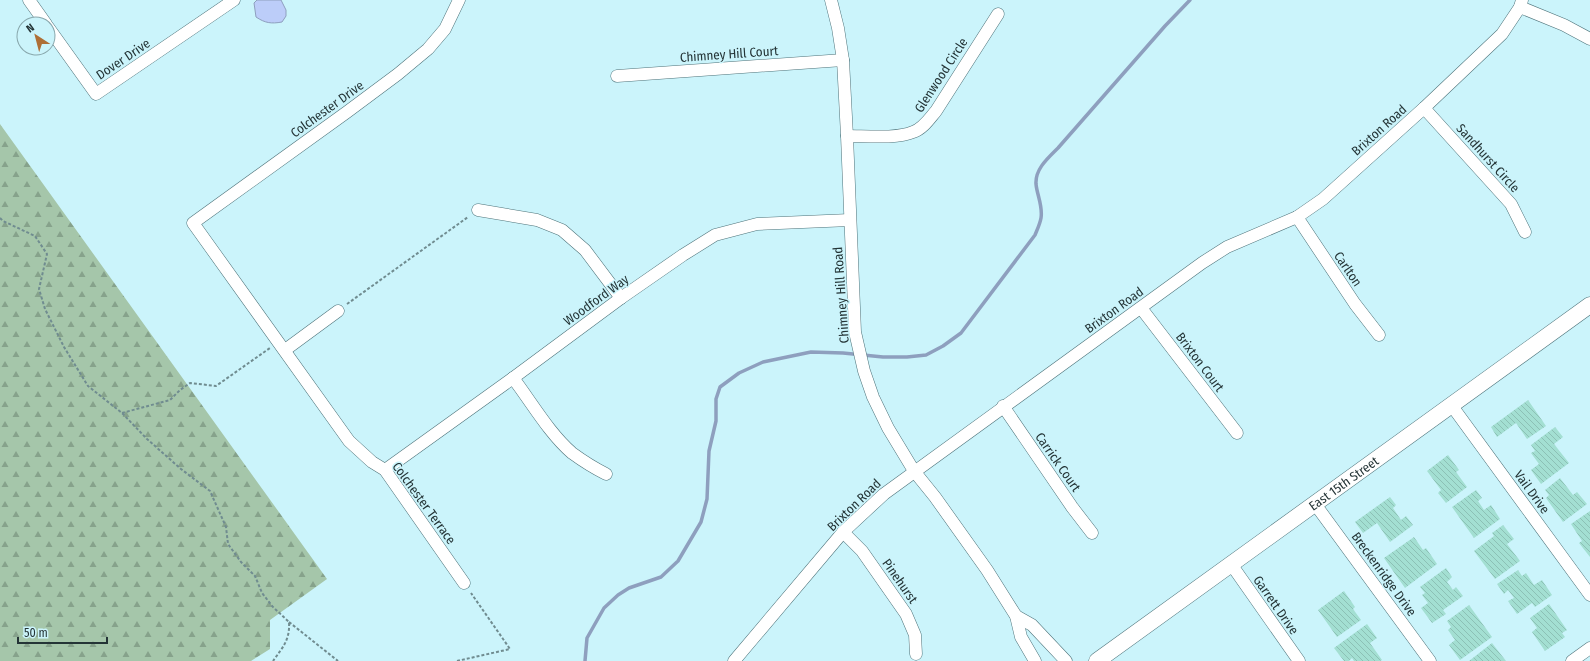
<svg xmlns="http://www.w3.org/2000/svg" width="1590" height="661" font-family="'Fira Sans Condensed',sans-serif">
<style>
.forest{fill:url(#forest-firs)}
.water{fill:#bccdf9;stroke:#8e9fbe}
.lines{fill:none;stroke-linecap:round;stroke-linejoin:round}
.stream{stroke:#8e9fbe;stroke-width:3.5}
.building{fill:url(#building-back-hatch)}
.minor-casing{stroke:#4e737a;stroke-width:13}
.major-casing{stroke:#4e737a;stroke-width:17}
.path{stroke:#708c90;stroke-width:2;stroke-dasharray:3 2;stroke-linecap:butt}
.minor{stroke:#fff;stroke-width:12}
.major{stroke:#fff;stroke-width:16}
.labels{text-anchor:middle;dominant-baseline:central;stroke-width:3;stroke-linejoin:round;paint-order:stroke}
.street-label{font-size:13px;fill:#243436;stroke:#cbf4fb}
</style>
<defs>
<pattern id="forest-firs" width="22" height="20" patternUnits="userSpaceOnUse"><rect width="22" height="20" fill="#a5c6aa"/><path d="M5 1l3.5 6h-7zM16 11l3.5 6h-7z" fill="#86a28b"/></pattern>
<pattern id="building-back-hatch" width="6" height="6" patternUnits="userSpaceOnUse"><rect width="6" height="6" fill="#a3dfd2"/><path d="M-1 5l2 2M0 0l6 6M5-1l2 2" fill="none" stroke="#8cc0b5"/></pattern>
</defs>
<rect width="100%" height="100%" fill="#cbf4fb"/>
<!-- forest -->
<path class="forest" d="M0,124L327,579L270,620V649L251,661H0Z"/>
<!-- water -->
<path class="water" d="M257,0H281L286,10V16L282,22C271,24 265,23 256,17L254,3Z"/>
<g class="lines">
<!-- stream -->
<path class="stream" d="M585,661L587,638L604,608L618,595L629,588L661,577L678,561L701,522L707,499L709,451L716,421V399L720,387L739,373L763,362L811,352L843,353L883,357H907L926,355L943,346L961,333L1035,235C1037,230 1040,224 1041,218C1043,206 1037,195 1036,184C1035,169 1048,158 1058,148L1165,26L1190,0"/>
</g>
<!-- building -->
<g class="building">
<path d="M1528,400L1546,426L1527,439L1516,423L1497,437L1491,427Z"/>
<path d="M1555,427L1563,437L1554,444L1569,463L1541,484L1531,470L1539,464L1531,453L1535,451L1531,445Z"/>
<path d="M1448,455L1459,470L1456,472L1467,487L1446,503L1438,493L1441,490L1427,471Z"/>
<path d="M1560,478L1573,495L1577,492L1587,504L1563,522L1546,498L1549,495L1545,490Z"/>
<path d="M1476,490L1482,498L1478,501L1484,510L1491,505L1500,519L1474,538L1452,507Z"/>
<path d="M1390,497L1396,505L1393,508L1401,520L1406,516L1413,525L1390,542L1377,523L1363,533L1355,522Z"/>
<path d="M1590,511V557L1579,543L1582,541L1571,524Z"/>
<path d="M1503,525L1514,539L1507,544L1520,561L1495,579L1474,551L1494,536L1492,533Z"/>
<path d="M1414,537L1423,550L1426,548L1437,564L1405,588L1384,558Z"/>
<path d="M1446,568L1452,577L1447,582L1453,590L1456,587L1463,596L1443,610L1446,614L1432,623L1421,608L1428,603L1422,595L1425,593L1420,587Z"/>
<path d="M1518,570L1522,576L1526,573L1534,585L1542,580L1552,595L1535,607L1532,603L1517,614L1508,601L1514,598L1508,590L1504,594L1497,584Z"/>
<path d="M1344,591L1355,607L1353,609L1361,620L1337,637L1318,610Z"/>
<path d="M1549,604L1567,630L1562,633L1565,637L1545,651L1532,632L1537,628L1530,618Z"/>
<path d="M1469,605L1492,637L1460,660L1449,645L1455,640L1448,630L1451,627L1447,621Z"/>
<path d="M1367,624L1377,638L1370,643L1382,660L1380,661H1354L1352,658L1349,661H1344L1334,648Z"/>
<path d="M1492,643L1506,661H1469Z"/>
</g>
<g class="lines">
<defs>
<g id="minor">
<path d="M29,0L46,24"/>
<path d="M459,0L445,29L428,49L398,74L347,112L193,223L349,441L372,462L385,470L464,583"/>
<path d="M831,0L838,28L843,60L847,136L855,332L864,371L873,397L888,428L914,471L935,497L987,570L1016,616L1021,637L1035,661"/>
<path d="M1520,7L1564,25L1590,39"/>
<path d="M48,27L96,94L234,0"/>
<path d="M617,76L843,60"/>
<path d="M1424,108L1511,204L1525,232"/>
<path d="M847,136C866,136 897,139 913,132C923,129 930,118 936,111L998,14"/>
<path d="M478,210L537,220L562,230L585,250L621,298"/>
<path d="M1297,217L1355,304L1379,335"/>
<path d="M1141,308L1237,433"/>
<path d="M285,350L338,311"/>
<path d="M513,378C532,403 549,433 572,453C583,461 594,468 606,474"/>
<path d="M1003,406L1072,507L1092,533"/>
<path d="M1452,406L1590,595"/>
<path d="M385,470L513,378L621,298L683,255L715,235L757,224L850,220"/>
<path d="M1315,504L1430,661"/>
<path d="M843,532L862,551L906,614L915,635L916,654"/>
<path d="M1231,564L1299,661"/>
<path d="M1016,616L1032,625L1066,661"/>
<path d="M734,661L843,532L884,494L1202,263L1227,247L1297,217L1323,199L1424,108L1502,34L1520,7L1522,0"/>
<path d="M1572,661L1590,648"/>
</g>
<g id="major">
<path id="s1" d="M1097,661L1590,305"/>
</g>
</defs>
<!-- minor casing -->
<use href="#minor" class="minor-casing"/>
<!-- major casing -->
<use href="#major" class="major-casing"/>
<!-- path -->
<g class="path">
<path d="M0,218L3,221L35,236L47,254L39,289L45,309L64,347L88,386L122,413L147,439L181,469L210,491L226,527L228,544L241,562L255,576L262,593L273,607L289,622C290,640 283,647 273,661"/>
<path d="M347,304L468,217"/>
<path d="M122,413L170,400L180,390L190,383L216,386L270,348"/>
<path d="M289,622L338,661"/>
<path d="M457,661L510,649L471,593"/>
</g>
<!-- minor -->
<use href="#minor" class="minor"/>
<!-- major -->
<use href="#major" class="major"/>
</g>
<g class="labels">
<!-- street labels -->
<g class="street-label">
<text transform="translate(729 54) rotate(-4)">Chimney Hill Court</text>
<text transform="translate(123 59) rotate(-34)">Dover Drive</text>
<text transform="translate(941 75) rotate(-57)">Glenwood Circle</text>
<text transform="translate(327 109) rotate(-36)">Colchester Drive</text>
<text transform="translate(1379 130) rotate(-42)">Brixton Road</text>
<text transform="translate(1488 158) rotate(48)">Sandhurst Circle</text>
<text transform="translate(1348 269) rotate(56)">Carlton</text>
<text transform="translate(841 295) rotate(-94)">Chimney Hill Road</text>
<text transform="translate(596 300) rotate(-36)">Woodford Way</text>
<text transform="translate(1114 310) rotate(-36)">Brixton Road</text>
<text transform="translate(1200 362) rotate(53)">Brixton Court</text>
<text transform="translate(1058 462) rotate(55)">Carrick Court</text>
<text stroke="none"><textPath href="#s1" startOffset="304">East 15th Street</textPath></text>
<text transform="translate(1532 492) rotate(54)">Vail Drive</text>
<text transform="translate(424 503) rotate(54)">Colchester Terrace</text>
<text transform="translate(854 505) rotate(-44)">Brixton Road</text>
<text transform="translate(1384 574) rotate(54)">Breckenridge Drive</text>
<text transform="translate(900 581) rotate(55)">Pinehurst</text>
<text transform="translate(1276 605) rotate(55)">Garrett Drive</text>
</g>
</g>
<!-- north arrow -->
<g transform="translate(36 36) rotate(324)"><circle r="19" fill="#cbf4fb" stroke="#88a7ac"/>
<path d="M0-3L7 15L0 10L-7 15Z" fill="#ae6f36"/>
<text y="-6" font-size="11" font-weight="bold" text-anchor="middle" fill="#243436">N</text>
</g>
<!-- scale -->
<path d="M18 637v6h89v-6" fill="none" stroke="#243436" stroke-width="2"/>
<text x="24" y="637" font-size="12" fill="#243436" stroke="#cbf4fb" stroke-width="3" paint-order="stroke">50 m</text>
</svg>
